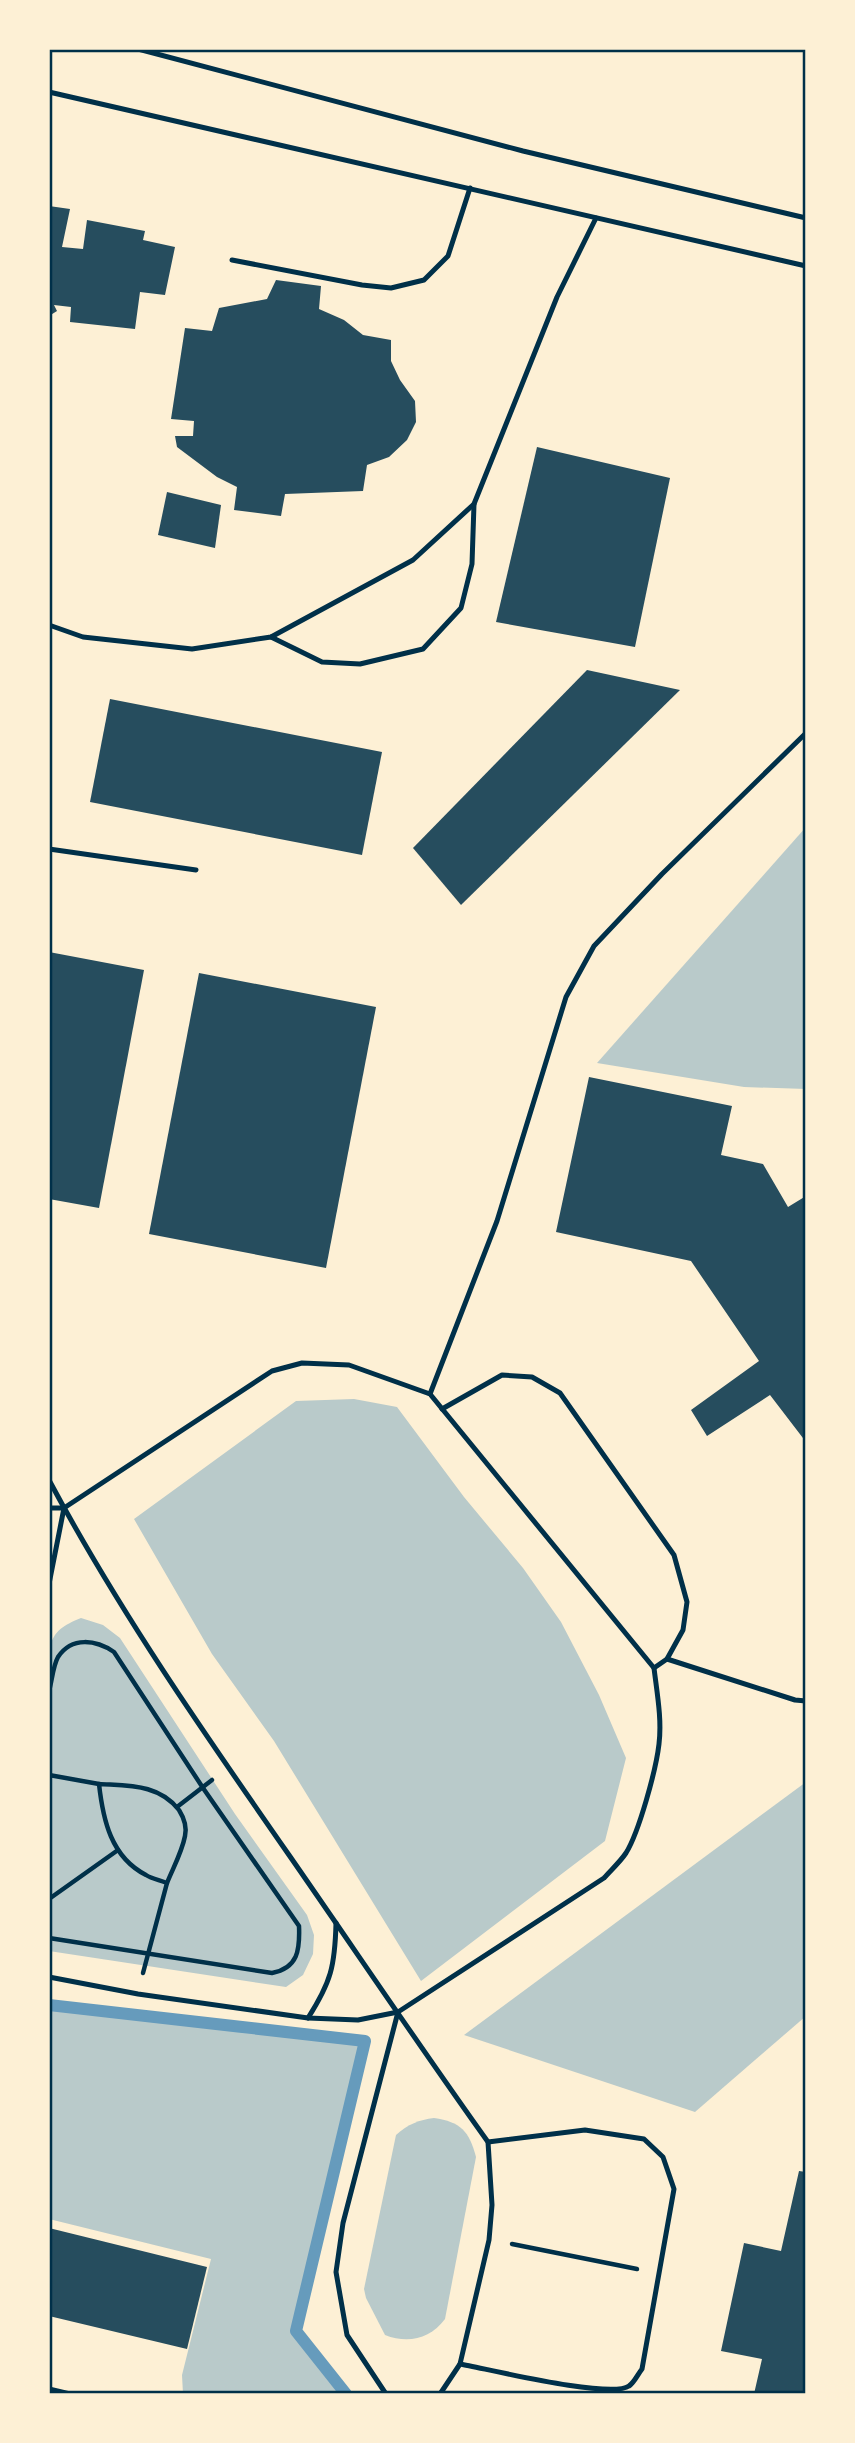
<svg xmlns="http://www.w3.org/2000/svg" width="855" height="2443" font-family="Overpass,sans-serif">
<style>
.green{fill:#b9caca}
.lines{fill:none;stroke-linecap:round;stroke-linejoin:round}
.stream{stroke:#669bbc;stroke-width:12}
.building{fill:#264d5e}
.path{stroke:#003049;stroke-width:4.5}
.service{stroke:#003049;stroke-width:5}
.neatline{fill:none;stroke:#003049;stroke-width:2.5}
</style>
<rect width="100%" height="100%" fill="#fdf0d5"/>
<!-- green -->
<g class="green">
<path d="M806,827V1089L744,1087L597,1063Z"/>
<path d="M354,1399L397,1407L464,1497L523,1568L561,1622L599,1695L626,1758L605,1841L421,1981L274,1741L212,1654L134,1519L296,1401Z"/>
<path d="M81,1618L103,1625L120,1638L235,1814L307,1915L314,1935L313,1954L303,1975L286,1987L49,1951V1649C54,1630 64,1625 81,1618Z"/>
<path d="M806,1782V2016L695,2112L464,2035Z"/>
<path d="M49,2005L365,2041L296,2331L346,2394H183L182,2375L211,2259L49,2219Z"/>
<path d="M434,2118C461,2122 469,2131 476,2157L445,2319C430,2339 408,2344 385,2335L366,2298L364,2289L396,2135C408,2124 419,2120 434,2118Z"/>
</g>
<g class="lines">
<!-- stream -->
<path class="stream" d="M49,2005L365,2041L296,2331L346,2394"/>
</g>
<!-- building -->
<g class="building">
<path d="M49,206L70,209L62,247L83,249L87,220L145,231L143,240L175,247L165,295L140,292L135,329L70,322L71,307L54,305L57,311L49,316Z"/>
<path d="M276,280L321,286L319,309L344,320L363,335L391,340V361L400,380L415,401L416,422L407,440L389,457L367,465L363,491L285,494L281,516L234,510L237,487L217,477L177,447L175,436H193L194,421L171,419L185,328L212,331L219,308L267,299Z"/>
<path d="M537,447L670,478L635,647L496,622Z"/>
<path d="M167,492L221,505L215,548L158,535Z"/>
<path d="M587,670L680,690L461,905L413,848Z"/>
<path d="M110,699L382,752L362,855L90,802Z"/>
<path d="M49,952L144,970L99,1208L49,1199Z"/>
<path d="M199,973L376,1007L326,1268L149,1234Z"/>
<path d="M589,1077L732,1106L721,1155L763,1164L788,1207L806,1196V1442L770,1395L707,1436L691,1410L759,1361L691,1261L556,1232Z"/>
<path d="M799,2171L806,2172V2394H754L762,2359L721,2351L744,2243L781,2251Z"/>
<path d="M49,2228L207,2267L187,2349L49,2316Z"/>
</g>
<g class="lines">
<!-- path -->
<g class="path">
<path d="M49,1691C52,1681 53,1666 58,1657C72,1636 96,1640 114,1652L203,1788L299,1926C300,1950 298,1968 272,1973L49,1938"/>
<path d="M49,1775L99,1784"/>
<path d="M99,1784C129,1786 159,1784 179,1810C184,1818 187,1827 185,1836C182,1852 173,1868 167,1883C160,1880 152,1879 146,1875C111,1857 103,1820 99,1784Z"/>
<path d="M177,1807L212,1780"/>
<path d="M49,1899L118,1850"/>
<path d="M143,1973L167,1883"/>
<path d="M512,2244L637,2269"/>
</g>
<!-- service -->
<g class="service">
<path d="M138,49L523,151L806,218"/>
<path d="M49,92L806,266"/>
<path d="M232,260L362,285L391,288L424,280L448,256L470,188"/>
<path d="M49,625L83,637L192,649L271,637L413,560L474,504L557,297L596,218"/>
<path d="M271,637L322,662L360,664L423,649L461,608L472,564L474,504"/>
<path d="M49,849L196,870"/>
<path d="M430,1394L497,1221L566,997L594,946L662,874L806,733"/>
<path d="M442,1409L502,1375L532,1377L560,1393L674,1555L687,1602L683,1630L667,1659L654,1668"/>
<path d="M49,1480C119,1611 204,1733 289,1855C355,1950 420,2047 488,2142L492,2205L489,2240L460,2364L440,2394"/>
<path d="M49,1508H64L272,1371L302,1363L349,1365L430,1394L654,1668C657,1693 662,1719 659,1744C656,1770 639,1832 626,1853C620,1862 611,1870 604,1878L398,2012L358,2020L308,2018L138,1994L49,1977"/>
<path d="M49,1584L64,1508"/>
<path d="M667,1659L795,1700L806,1701"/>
<path d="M308,2018C331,1982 335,1966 336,1923"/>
<path d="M460,2364C488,2369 610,2399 629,2386C634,2383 638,2374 642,2369L674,2189L663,2157L644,2139L585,2130L488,2142"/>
<path d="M49,2389L70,2394"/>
<path d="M386,2394L347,2335L336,2272L343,2223L398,2012"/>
</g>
</g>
<!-- border -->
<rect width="855" height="2443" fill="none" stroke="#fdf0d5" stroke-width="102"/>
<rect x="51" y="51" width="753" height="2341" class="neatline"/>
</svg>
